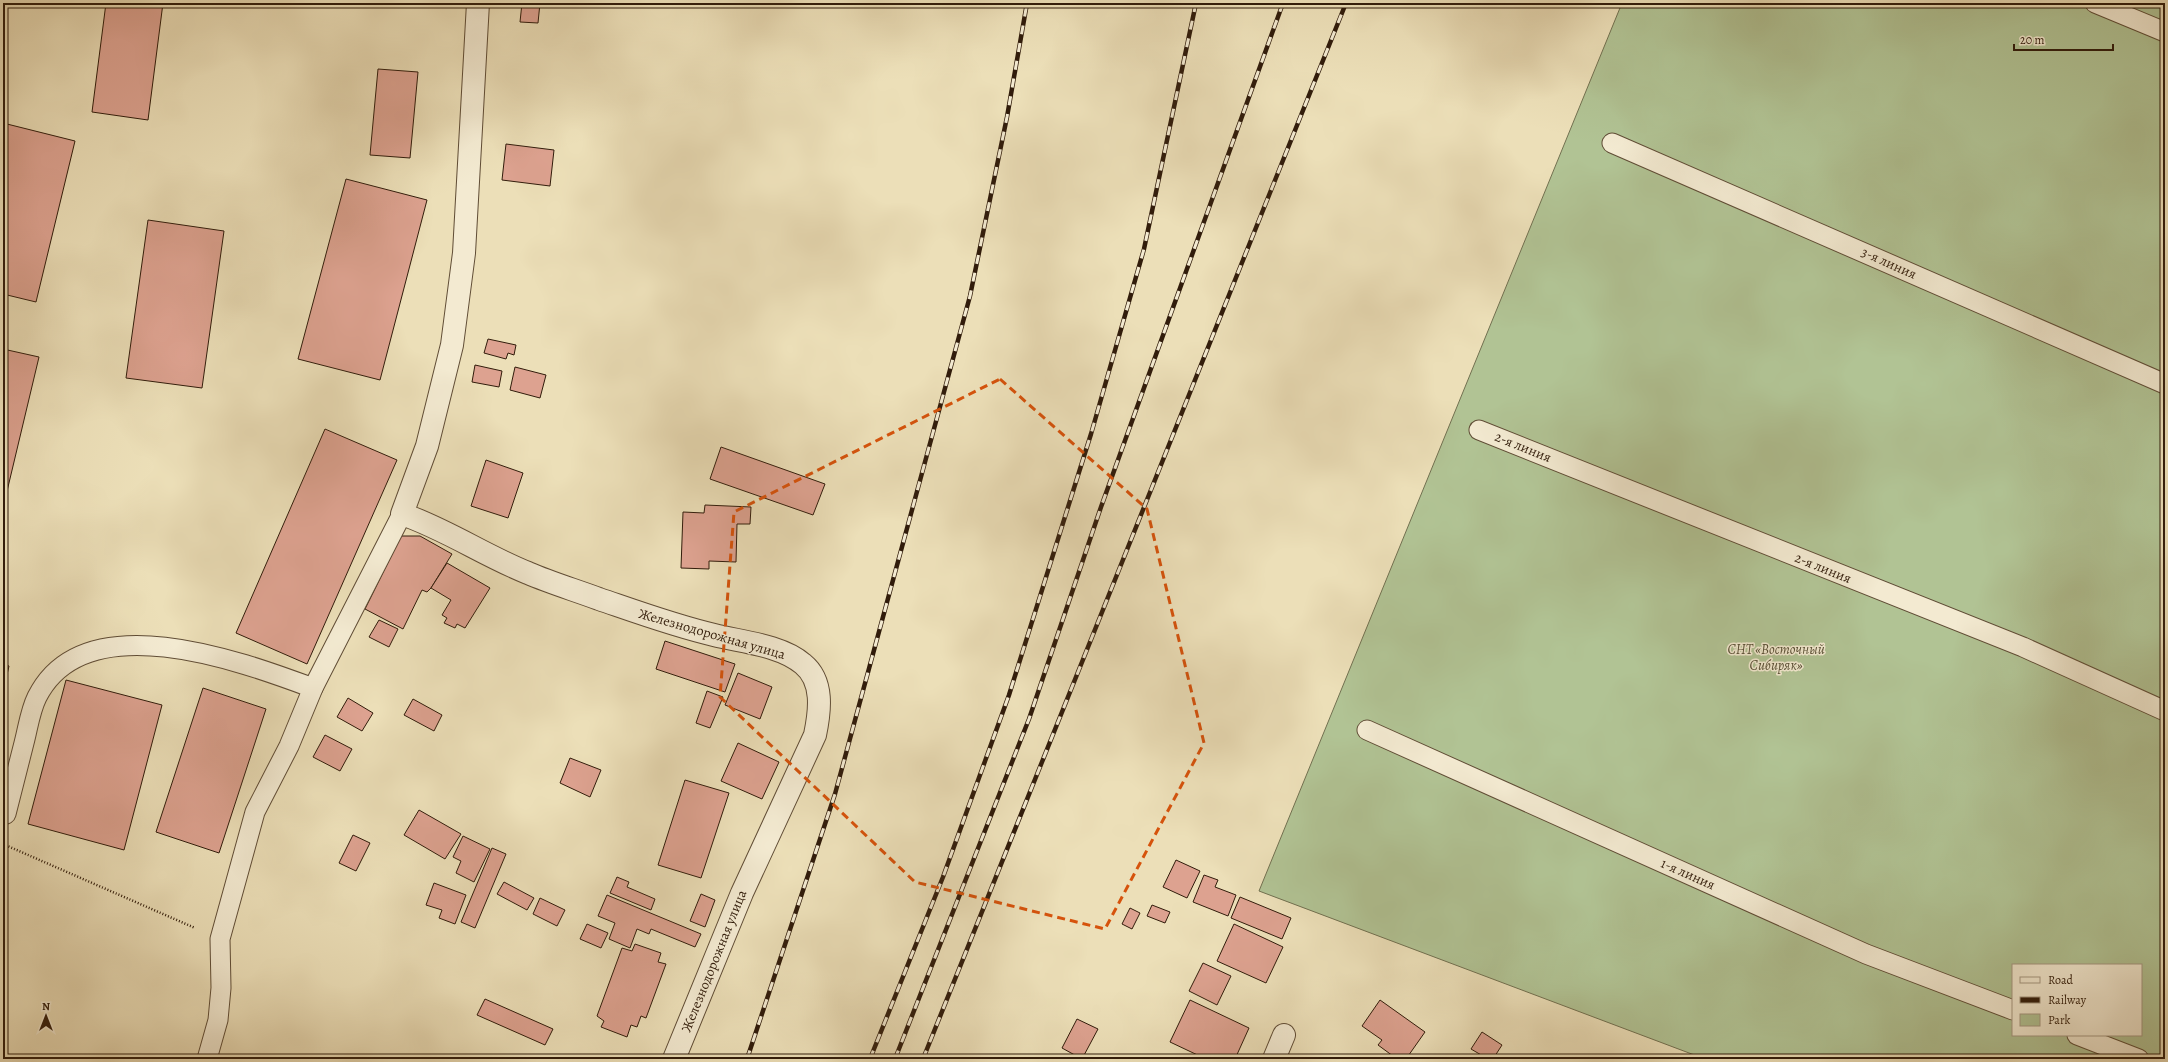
<svg xmlns="http://www.w3.org/2000/svg" width="2168" height="1062" font-family="Alegreya,serif">
<style>
.green{fill:#b1c394;stroke:#717050;fill-rule:evenodd}
.building{fill:#dda290;stroke:#311c0b}
.lines{fill:none;stroke-linecap:round;stroke-linejoin:round}
.lane-casing{stroke:#604d36;stroke-width:21}
.street-casing{stroke:#604d36;stroke-width:24}
.path{stroke:#311c0b;stroke-width:2.5;stroke-dasharray:1 2;stroke-linecap:butt}
.lane{stroke:#f3ead1;stroke-width:19}
.street{stroke:#f3ead1;stroke-width:22}
.rail-casing{stroke:#311c0b;stroke-width:4.5}
.rail{stroke:#f3ead1;stroke-width:3;stroke-dasharray:9;stroke-linecap:butt}
.marked{fill:none;stroke:#d6530c;stroke-width:3;stroke-dasharray:8 5;stroke-linejoin:round}
.labels{text-anchor:middle;dominant-baseline:central;stroke-width:3;stroke-linejoin:round;paint-order:stroke}
.street-label{font-size:14px;fill:#311c0b;stroke:#f3ead1}
.park-label{font-size:14px;font-style:italic;fill:#574e34;stroke:#f3ead1}
</style>
<rect width="100%" height="100%" fill="#ecdfb8"/>
<filter id="stains"><feTurbulence type="fractalNoise" baseFrequency=".005" numOctaves="4"/><feColorMatrix values="0 0 0 0 .2 0 0 0 0 .09 0 0 0 0 .02 0 0 0 .5 -.17"/></filter>
<radialGradient id="worn" r=".72"><stop offset=".6" stop-color="#630" stop-opacity="0"/><stop offset="1" stop-color="#630" stop-opacity=".3"/></radialGradient>
<!-- green -->
<path class="green" d="M1622,3H2165V1059H1705L1259,891ZM2013,965H2141V1035H2013Z"/>
<!-- building -->
<g class="building">
<path d="M106,3H163L148,120L92,112Z"/>
<path d="M522,3H540L538,23L520,22Z"/>
<path d="M378,69L418,72L410,158L370,155Z"/>
<path d="M3,123L75,141L36,302L3,294Z"/>
<path d="M506,144L554,150L550,186L502,180Z"/>
<path d="M346,179L427,200L380,380L298,359Z"/>
<path d="M148,220L224,231L202,388L126,378Z"/>
<path d="M488,339L516,345L514,355L508,353L506,359L484,353Z"/>
<path d="M3,349L39,357L3,508Z"/>
<path d="M475,365L502,371L499,387L472,382Z"/>
<path d="M515,367L546,375L540,398L510,390Z"/>
<path d="M325,429L397,460L307,664L236,633Z"/>
<path d="M721,447L825,484L813,515L710,479Z"/>
<path d="M486,460L523,473L508,518L471,506Z"/>
<path d="M705,505L751,507L750,524H737L736,562L709,561V569L681,568L683,512L704,513Z"/>
<path d="M401,536H420L452,554L431,588L427,592L422,590L403,629L365,609Z"/>
<path d="M447,563L490,588L465,628L457,624L455,628L444,623L447,618L442,615L451,600L431,588Z"/>
<path d="M379,620L398,629L389,647L369,637Z"/>
<path d="M665,641L735,664L725,692L656,669Z"/>
<path d="M3,664L9,666L3,692Z"/>
<path d="M738,673L772,687L760,719L725,705Z"/>
<path d="M66,680L162,705L124,850L28,824Z"/>
<path d="M203,688L266,709L219,853L156,832Z"/>
<path d="M707,691L723,697L710,728L696,723Z"/>
<path d="M348,698L373,713L362,731L337,717Z"/>
<path d="M413,699L442,715L434,731L404,715Z"/>
<path d="M325,735L352,749L340,771L313,757Z"/>
<path d="M738,743L779,762L762,799L721,781Z"/>
<path d="M570,758L601,770L590,797L560,783Z"/>
<path d="M685,780L729,793L701,878L658,865Z"/>
<path d="M419,810L461,834L445,859L404,835Z"/>
<path d="M353,835L370,843L356,871L339,863Z"/>
<path d="M463,836L490,849L474,882L456,873L461,861L453,857Z"/>
<path d="M492,848L506,854L475,928L461,922Z"/>
<path d="M1176,860L1200,871L1187,898L1163,887Z"/>
<path d="M1204,875L1218,880L1215,887L1236,895L1228,916L1193,902Z"/>
<path d="M617,877L629,882L627,887L655,899L651,910L610,893Z"/>
<path d="M504,882L534,898L527,910L497,894Z"/>
<path d="M434,883L466,895L455,924L439,918L442,910L426,905Z"/>
<path d="M701,894L715,900L705,927L690,921Z"/>
<path d="M607,895L701,934L695,947L651,929L649,934L637,929L630,948L609,939L615,923L598,916Z"/>
<path d="M1240,897L1291,918L1282,939L1231,918Z"/>
<path d="M540,898L565,910L557,926L533,914Z"/>
<path d="M1152,905L1170,912L1165,923L1147,916Z"/>
<path d="M1130,908L1140,913L1132,929L1122,924Z"/>
<path d="M587,924L608,933L601,948L580,939Z"/>
<path d="M1234,924L1283,947L1266,983L1217,961Z"/>
<path d="M635,944L661,953L658,962L666,964L646,1018L641,1016L637,1027L631,1025L627,1037L601,1027L604,1021L597,1016L622,948L632,951Z"/>
<path d="M1203,963L1231,976L1217,1005L1189,991Z"/>
<path d="M485,999L553,1029L545,1045L477,1015Z"/>
<path d="M1190,1000L1249,1028L1235,1059H1206L1170,1042Z"/>
<path d="M1380,1000L1425,1032L1406,1059H1397L1378,1045L1382,1040L1362,1026Z"/>
<path d="M1077,1019L1098,1029L1082,1059L1062,1048Z"/>
<path d="M1482,1032L1502,1045L1493,1059H1488L1471,1049Z"/>
</g>
<g class="lines">
<defs>
<g id="lane">
<path d="M2095,3L2165,32"/>
<path d="M1612,143L2165,384"/>
<path d="M1479,430L2023,647L2165,711"/>
<path d="M1367,730L1866,954L2013,1010"/>
<path d="M6,814C12,791 18,767 24,743C28,728 30,711 37,697C84,603 240,661 313,688"/>
<path d="M2077,1035L2139,1059"/>
<path d="M207,1059L218,1020L221,988L220,939L255,812L289,746L313,688L402,514"/>
</g>
<g id="street">
<path d="M478,3L464,253L452,345L427,446L402,514C446,529 485,556 528,573C551,583 575,590 599,599C637,612 675,626 714,635C742,642 781,645 803,664C824,681 820,711 815,735L742,893L674,1059"/>
<path d="M1274,1059L1284,1035"/>
</g>
</defs>
<!-- lane casing -->
<use href="#lane" class="lane-casing"/>
<!-- street casing -->
<use href="#street" class="street-casing"/>
<!-- path -->
<path class="path" d="M3,844L195,928"/>
<!-- lane -->
<use href="#lane" class="lane"/>
<!-- street -->
<use href="#street" class="street"/>
<defs>
<g id="rail">
<path d="M747,1059L835,794L970,296L1007,117L1027,3"/>
<path d="M870,1059L943,877L1009,695L1091,434L1144,249L1196,3"/>
<path d="M895,1059L1029,719L1101,507L1283,3"/>
<path d="M923,1059L1346,3"/>
</g>
</defs>
<!-- rail casing -->
<use href="#rail" class="rail-casing"/>
<!-- rail -->
<use href="#rail" class="rail"/>
</g>
<!-- marked area -->
<path class="marked" d="M1000,379L1147,509L1204,743L1105,929L915,882L720,697L734,512Z"/>
<g class="labels">
<!-- street labels -->
<g class="street-label">
<text transform="translate(1889 263) rotate(24)">3-я линия</text>
<text transform="translate(1523 447) rotate(22)">2-я линия</text>
<text transform="translate(1823 568) rotate(22)">2-я линия</text>
<text transform="translate(712 634) rotate(16)">Железнодорожная улица</text>
<text transform="translate(1688 874) rotate(24)">1-я линия</text>
<text transform="translate(714 961) rotate(-68)">Железнодорожная улица</text>
</g>
<!-- park labels -->
<g class="park-label">
<text x="1776" y="649">СНТ «Восточный<tspan x="1776" dy="16">Сибиряк»</tspan></text>
</g>
</g>
<!-- margin -->
<rect width="2168" height="1062" fill="none" stroke="#ecdfb8" stroke-width="16"/>
<rect x="4" y="4" width="2160" height="1054" fill="none" stroke="#311c0b" stroke-width="2"/>
<rect x="8" y="8" width="2152" height="1046" fill="none" stroke="#311c0b"/>
<!-- legend -->
<rect x="2012" y="964" width="130" height="72" fill="#f3ead1" stroke="#a59882"/>
<rect x="2020" y="977" width="20" height="6" fill="#f3ead1" stroke="#a59882"/>
<text x="2048" y="984" font-size="12" fill="#311c0b">Road</text>
<rect x="2020" y="997" width="20" height="6" fill="#311c0b" stroke="#a59882"/>
<text x="2048" y="1004" font-size="12" fill="#311c0b">Railway</text>
<rect x="2020" y="1014" width="20" height="12" fill="#b1c394" stroke="#a59882"/>
<text x="2048" y="1024" font-size="12" fill="#311c0b">Park</text>
<!-- north arrow -->
<g transform="translate(46 1016)" stroke="#f3ead1" stroke-width="3" paint-order="stroke">
<path d="M0-3L7 15L0 10L-7 15Z" fill="#311c0b"/>
<text y="-6" font-size="11" font-weight="bold" text-anchor="middle" fill="#311c0b">N</text>
</g>
<!-- scale -->
<path d="M2014 44v6h99v-6" fill="none" stroke="#311c0b" stroke-width="2"/>
<text x="2020" y="44" font-size="12" fill="#311c0b" stroke="#f3ead1" stroke-width="3" paint-order="stroke">20 m</text>
<rect width="100%" height="100%" filter="url(#stains)"/>
<rect width="100%" height="100%" fill="url(#worn)"/>
</svg>
